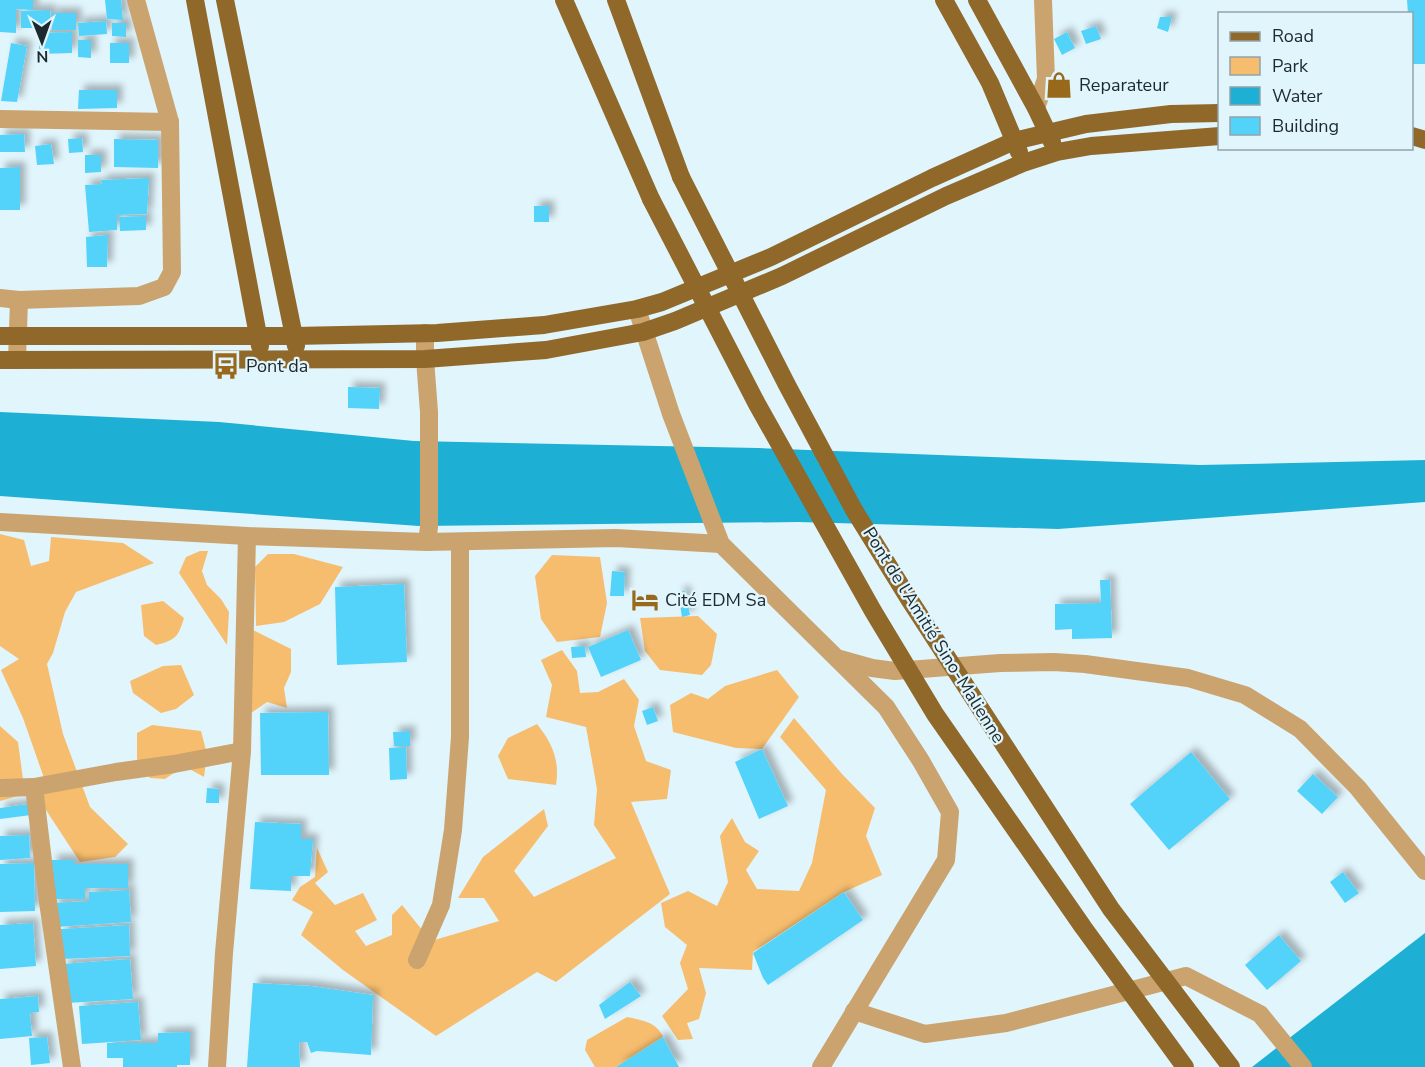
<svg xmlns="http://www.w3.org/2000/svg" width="1425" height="1067" font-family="'Nunito Sans',sans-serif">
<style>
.green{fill:#f6bd6e}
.water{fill:#1eafd4}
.building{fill:#52d3f9;filter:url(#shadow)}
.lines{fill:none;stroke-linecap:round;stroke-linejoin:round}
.minor{stroke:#caa36f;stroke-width:18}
.major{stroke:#90682a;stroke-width:18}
.major-bridge{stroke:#90682a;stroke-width:18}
.labels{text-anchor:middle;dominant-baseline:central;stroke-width:4.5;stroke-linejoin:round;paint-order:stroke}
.poi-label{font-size:18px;fill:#1c292e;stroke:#e1f5fc;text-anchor:start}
.street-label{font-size:18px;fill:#1c292e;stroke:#e1f5fc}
</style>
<defs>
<filter id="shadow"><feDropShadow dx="5.5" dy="-5.5" stdDeviation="3" flood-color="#0004"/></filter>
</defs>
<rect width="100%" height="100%" fill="#e1f5fc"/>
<!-- green -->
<g class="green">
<path d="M0,534L24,540L31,566L49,561L51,537L123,543L154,563L76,592L65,612L53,653L47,664L63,734L90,807L128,844L115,857L80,862L44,807V778L23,718L1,670L19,659L0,646Z"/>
<path d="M200,551H208L202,571L207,585L221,599L229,612L227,645L179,573L186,557Z"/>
<path d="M268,554H294L343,567L320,604L284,622L256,626L255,567Z"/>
<path d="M552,555L600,557L607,603L600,637L557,642L541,619L535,576Z"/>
<path d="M163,601L184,618C178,637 176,640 156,645L144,636L141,605Z"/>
<path d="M698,616L717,634L711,665L702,675L660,670L645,651L640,618Z"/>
<path d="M249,628L291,649V672L284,688L287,708L267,702L251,713Z"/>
<path d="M562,650L577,671L580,693L598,692L624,679L639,700L634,726L646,761L671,770L667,799L631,802L670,894L556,982L537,972L436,1036L343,970L301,935L313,912L292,900L300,887L315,877L317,848L328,872L315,883L335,905L363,893L377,920L355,931L366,946L392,935V915L402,905L431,941L499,921L484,898H458L483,857L544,809L548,826L514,871L534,897L616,858L594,825L597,789L586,727L546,717L552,685L541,660Z"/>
<path d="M181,665L194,695L176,709L161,713L133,693L130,681L163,666Z"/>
<path d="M777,670L799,697L762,749L736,748L673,732L670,705L691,693L708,699L725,686Z"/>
<path d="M794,718L842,774L875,808L866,836L882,875L844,892L753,952L752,970L699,968L706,993L699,1019L687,1023L693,1039L678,1040L662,1016L688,989L680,963L687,945L665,927L661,903L688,891L717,906L728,882L720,836L732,818L745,842L759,851L746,870L757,889L799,891L812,863L826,790L780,737Z"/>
<path d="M537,724C552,743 560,760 556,785L508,779L498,756L508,738Z"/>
<path d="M152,725L201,731L207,754L204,777L184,766L165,779L150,778L137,759V733Z"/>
<path d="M0,726L18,742L25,794L0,801Z"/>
<path d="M627,1017C641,1020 657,1022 663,1037L616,1067H595L585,1050L587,1040Z"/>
</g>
<!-- water -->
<g class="water">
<path d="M0,412L219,422L414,441L758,448L1200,465L1425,460V502L1058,529L798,522L419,526L0,496Z"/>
<path d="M1425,933V1067H1252Z"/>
</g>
<!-- building -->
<g class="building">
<path d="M0,0H33V10L16,9V33L0,32Z"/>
<path d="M105,0H121L123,20L107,19Z"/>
<path d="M1407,0H1425V64H1413L1412,14H1408Z"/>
<path d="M50,10L51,28H21V11Z"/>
<rect x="52" y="13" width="24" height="17"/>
<path d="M1160,17H1172L1168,32L1157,28Z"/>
<path d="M106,21L107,34L79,36L78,23Z"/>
<path d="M112,23H126V37L112,36Z"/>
<path d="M1096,26L1101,39L1086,44L1081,31Z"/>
<path d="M72,32V53L39,54V33Z"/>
<path d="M1067,32L1075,48L1062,55L1054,39Z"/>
<path d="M78,40H91V58L78,57Z"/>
<path d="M11,43L27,46L17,102L1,101Z"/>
<rect x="110" y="43" width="19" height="20"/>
<path d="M79,90H117V108L78,109Z"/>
<path d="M24,134L25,152H0V135Z"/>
<path d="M82,138L83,152L69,153L68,139Z"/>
<path d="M114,139L158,140V168L114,167Z"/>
<path d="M51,144L54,164L37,165L35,146Z"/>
<path d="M85,155H101V172L85,173Z"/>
<path d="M20,167V210H0V168Z"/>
<path d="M149,178L147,214L117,215V230L89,232L85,185L102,184L101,180Z"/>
<rect x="534" y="206" width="15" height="16"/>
<path d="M146,216V230L120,231L119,217Z"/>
<path d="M108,235L107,267H87L86,237Z"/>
<path d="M348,387L380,388L379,409L348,408Z"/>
<path d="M612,571L625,572L624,596H610Z"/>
<path d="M1100,580H1110L1112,638L1072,639V629L1055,630V604L1101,603Z"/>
<path d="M404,584L407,662L337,665L335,587Z"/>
<path d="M685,591L690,615L682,617L678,592Z"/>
<path d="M628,630L641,660L601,677L588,647Z"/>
<path d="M585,646L586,657L572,658L571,647Z"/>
<path d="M653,707L658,721L647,725L642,711Z"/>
<path d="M328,712L329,775H261L260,713Z"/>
<path d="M410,731V746H394L393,732Z"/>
<path d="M406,747L407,779L390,780L389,748Z"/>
<path d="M762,749L788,806L759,819L735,762Z"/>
<path d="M1191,752L1230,799L1169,850L1130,804Z"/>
<path d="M1313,774L1338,797L1322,814L1297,791Z"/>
<path d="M207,788L219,789V803H206Z"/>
<path d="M29,804L31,815L0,819V808Z"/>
<path d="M255,822L301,824V839H313L310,876H291V891L250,889Z"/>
<path d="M29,835L30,858L0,860V836Z"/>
<path d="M52,860H74V864H128V888H85V899H52Z"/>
<path d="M34,863L35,911L0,912V864Z"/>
<path d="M1343,872L1359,893L1345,903L1330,882Z"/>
<path d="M129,890L131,922L55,927L53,903L89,901V892Z"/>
<path d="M844,892L863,920L768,985L763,978L753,953Z"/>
<path d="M33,923L36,966L0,969V925Z"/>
<path d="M129,925L130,956L62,959L61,929Z"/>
<path d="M1279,935L1301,961L1267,990L1245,965Z"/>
<path d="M130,959L133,999L66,1003L63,964Z"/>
<path d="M630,982L641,996L605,1019L599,1005Z"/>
<path d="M253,983L310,986L373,995L371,1055L317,1051L311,1053L307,1042H299L300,1067H247Z"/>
<path d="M38,996L39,1012L30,1013L32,1036L0,1039V999Z"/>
<path d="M138,1002L141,1040L82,1044L79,1006Z"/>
<path d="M190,1032V1065H177V1067H123V1058H107V1043H158V1033Z"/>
<path d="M47,1037L50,1063L31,1065L29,1038Z"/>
<path d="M663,1037L679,1067H616Z"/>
</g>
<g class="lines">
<!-- minor -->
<g class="minor">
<path d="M1036,108L1046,79L1043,0"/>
<path d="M0,119L170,122"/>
<path d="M0,298L19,300L139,296L164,287L172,272L170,122L136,0"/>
<path d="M637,309L671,414L721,544L886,707L921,761L950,812L946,860L821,1067"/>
<path d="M425,333V359L429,412V527L427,542"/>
<path d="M17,360L19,300"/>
<path d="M0,522L247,536L427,542L616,538L721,544"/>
<path d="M840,659L872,668L895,671L1000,663L1054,662L1085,664L1188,678L1245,695L1300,729L1358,788L1425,871"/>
<path d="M34,787L48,902L72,1067"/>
<path d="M0,788L34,787L116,772L174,764L242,751"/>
<path d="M417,960L441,905L453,830L460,737V542"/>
<path d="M854,1011L925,1034L1006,1023L1186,976L1260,1014L1303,1067"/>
<path d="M217,1067L224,953L242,751L247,536"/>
</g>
<!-- major -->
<g class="major">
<path d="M195,0L260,346"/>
<path d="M225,0L296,346"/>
<path d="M564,0L651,199"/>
<path d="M616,0L681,177"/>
<path d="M944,0L990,83L1019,152"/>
<path d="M977,0L1036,108L1052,142"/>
<path d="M1412,136L1425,140"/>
<path d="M0,336H294L437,333L544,325L637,309L662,302L771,257L932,178L1014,141L1086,124L1171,114L1220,113"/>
<path d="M0,360L425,359L546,350L643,332L675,321L782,276L946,196L1023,163L1057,152L1091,146L1220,136"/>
</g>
<!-- major-bridge -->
<g class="major-bridge">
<path d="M681,177L787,385L854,510L909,599L1111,909L1231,1067"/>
<path d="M651,199L757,404L873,611L935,714L1083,927L1185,1067"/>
</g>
</g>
<!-- icons -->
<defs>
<symbol id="shop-bare" viewBox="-9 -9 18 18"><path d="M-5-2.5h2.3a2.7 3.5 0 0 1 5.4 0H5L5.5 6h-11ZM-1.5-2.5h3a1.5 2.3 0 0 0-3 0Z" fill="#99691b" stroke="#e1f5fc" stroke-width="2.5" paint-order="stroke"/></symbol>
<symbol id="bus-bare" viewBox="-9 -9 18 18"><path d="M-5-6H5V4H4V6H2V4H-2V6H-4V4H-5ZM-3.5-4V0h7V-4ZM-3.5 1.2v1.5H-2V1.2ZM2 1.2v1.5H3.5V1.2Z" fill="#99691b" stroke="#e1f5fc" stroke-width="2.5" paint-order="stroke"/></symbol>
<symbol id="hotel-bare" viewBox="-9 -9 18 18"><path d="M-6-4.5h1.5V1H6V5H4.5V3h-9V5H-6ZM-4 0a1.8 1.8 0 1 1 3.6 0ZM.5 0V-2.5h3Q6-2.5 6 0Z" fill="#99691b" stroke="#e1f5fc" stroke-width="2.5" paint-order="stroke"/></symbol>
</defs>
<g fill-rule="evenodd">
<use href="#shop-bare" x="1040" y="66" width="38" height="38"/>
<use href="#bus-bare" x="207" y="347" width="38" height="38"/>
<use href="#hotel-bare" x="626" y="581" width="38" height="38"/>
</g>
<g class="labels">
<!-- poi labels -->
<g class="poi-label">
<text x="1079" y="85">Reparateur</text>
<text x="246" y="366">Pont da</text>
<text x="665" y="600">Cité EDM Sa</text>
</g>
<!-- street labels -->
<g class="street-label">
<text transform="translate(934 635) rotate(58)">Pont de l'Amitié Sino-Malienne</text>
</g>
</g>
<!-- legend -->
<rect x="1218" y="12" width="195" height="138" fill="#e1f5fc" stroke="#92a3aa" stroke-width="1.5"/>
<rect x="1230" y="32" width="30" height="9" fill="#90682a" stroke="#92a3aa" stroke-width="1.5"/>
<text x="1272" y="42" font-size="18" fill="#1c292e">Road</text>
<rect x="1230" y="57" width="30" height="18" fill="#f6bd6e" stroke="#92a3aa" stroke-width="1.5"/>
<text x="1272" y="72" font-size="18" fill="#1c292e">Park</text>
<rect x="1230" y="87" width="30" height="18" fill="#1eafd4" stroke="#92a3aa" stroke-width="1.5"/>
<text x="1272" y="102" font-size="18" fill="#1c292e">Water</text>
<rect x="1230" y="117" width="30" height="18" fill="#52d3f9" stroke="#92a3aa" stroke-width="1.5"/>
<text x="1272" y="132" font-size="18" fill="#1c292e">Building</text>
<!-- north arrow -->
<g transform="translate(42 42) rotate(179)" stroke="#e1f5fc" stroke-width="4.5" paint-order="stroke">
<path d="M0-4.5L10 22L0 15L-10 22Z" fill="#1c292e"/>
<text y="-9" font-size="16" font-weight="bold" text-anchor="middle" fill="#1c292e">N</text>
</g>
</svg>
